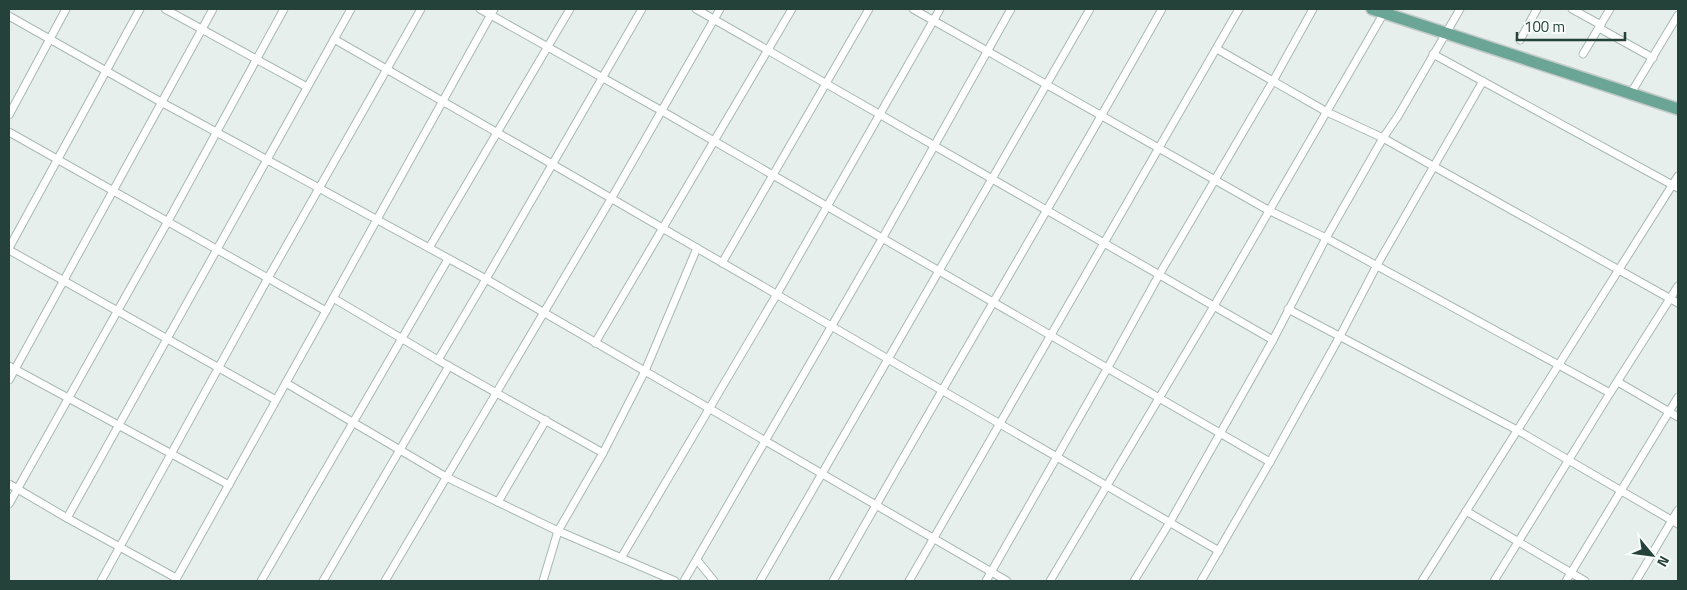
<svg xmlns="http://www.w3.org/2000/svg" width="1687" height="590" font-family="'Titillium Web',sans-serif">
<style>
.lines{fill:none;stroke-linecap:round;stroke-linejoin:round}
.minor-casing{stroke:#a8b8b2;stroke-width:9}
.primary-casing{stroke:#c2cac8;stroke-width:14}
.minor{stroke:#fff;stroke-width:7}
.primary{stroke:#6aa596;stroke-width:11}
</style>
<rect width="100%" height="100%" fill="#e6efeb"/>
<g class="lines">
<defs>
<g id="minor">
<path d="M165,9L307,87"/>
<path d="M480,9L662,111L1270,462"/>
<path d="M696,9L1273,340"/>
<path d="M913,9L1268,210L1326,238L1610,393L1494,581"/>
<path d="M1572,9L1601,25"/>
<path d="M9,16L161,102L486,279L642,9"/>
<path d="M1599,28L1653,58"/>
<path d="M334,39L552,164L1219,551"/>
<path d="M1520,40L1537,9"/>
<path d="M1217,49L1327,112L1383,138L1678,303"/>
<path d="M1433,54L1678,188"/>
<path d="M1583,54L1610,9"/>
<path d="M1631,93L1678,15"/>
<path d="M9,115L66,9"/>
<path d="M9,132L326,311L494,9"/>
<path d="M9,248L140,9"/>
<path d="M429,248L570,9"/>
<path d="M9,250L276,400"/>
<path d="M722,263L869,9"/>
<path d="M333,298L438,360"/>
<path d="M1288,309L1517,430L1678,524"/>
<path d="M595,343L792,9"/>
<path d="M9,366L229,485"/>
<path d="M9,380L213,9"/>
<path d="M1618,382L1678,417"/>
<path d="M286,383L446,477L558,531L675,581"/>
<path d="M1610,393L1678,286"/>
<path d="M603,453L438,360L486,279L1007,581"/>
<path d="M9,484L67,518"/>
<path d="M498,502L546,420"/>
<path d="M9,504L168,221L284,9"/>
<path d="M1466,511L1585,581"/>
<path d="M621,558L777,294L940,9"/>
<path d="M697,560L714,581"/>
<path d="M176,578L67,518L351,9"/>
<path d="M101,581L268,278L421,9"/>
<path d="M175,581L326,311"/>
<path d="M261,581L448,259"/>
<path d="M323,581L449,366"/>
<path d="M385,581L611,199L720,9"/>
<path d="M543,581L558,531L603,453L645,371L697,248"/>
<path d="M684,581L882,239L1011,9"/>
<path d="M760,581L1090,9"/>
<path d="M833,581C941,389 1054,201 1162,9"/>
<path d="M909,581L1239,9"/>
<path d="M986,581L1107,369L1159,275L1273,81L1313,9"/>
<path d="M1050,581L1214,306L1385,11"/>
<path d="M1134,581L1170,522L1273,340L1326,238L1383,138L1398,116L1460,9"/>
<path d="M1201,581L1270,462L1340,336L1377,265L1483,81"/>
<path d="M1422,581L1678,176"/>
<path d="M1566,581L1678,397"/>
<path d="M1636,581L1678,510"/>
</g>
<path id="primary" d="M1372,9L1678,109"/>
</defs>
<!-- minor casing -->
<use href="#minor" class="minor-casing"/>
<!-- primary casing -->
<use href="#primary" class="primary-casing"/>
<!-- minor -->
<use href="#minor" class="minor"/>
<!-- primary -->
<use href="#primary" class="primary"/>
</g>
<!-- border -->
<rect width="1687" height="590" fill="none" stroke="#24423a" stroke-width="20"/>
<!-- north arrow -->
<g transform="translate(1652 555) rotate(119)" stroke="#f7fbf9" stroke-width="4" paint-order="stroke">
<path d="M0-4L9 19L0 12L-9 19Z" fill="#24423a"/>
<text y="-8" font-size="14" font-weight="bold" text-anchor="middle" fill="#24423a">N</text>
</g>
<!-- scale -->
<path d="M1517 32v8h108v-8" fill="none" stroke="#24423a" stroke-width="2.5"/>
<text x="1524" y="32" font-size="15" fill="#24423a" stroke="#f7fbf9" stroke-width="4" paint-order="stroke">100 m</text>
</svg>
